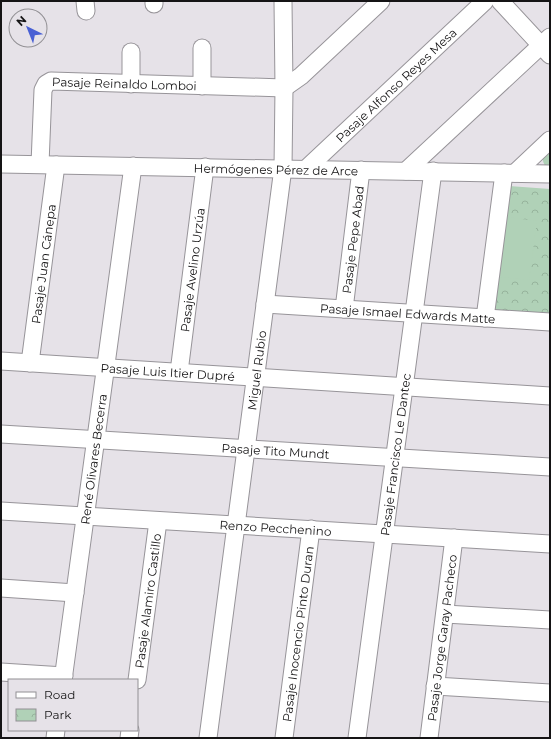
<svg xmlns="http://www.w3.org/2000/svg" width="551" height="739" font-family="Montserrat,sans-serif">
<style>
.park{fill:url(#park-crowns)}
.pitch{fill:#b0d1b7}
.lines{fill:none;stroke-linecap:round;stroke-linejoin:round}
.minor-casing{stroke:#979499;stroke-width:19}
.minor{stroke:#fff;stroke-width:17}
.labels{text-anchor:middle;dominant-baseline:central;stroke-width:4;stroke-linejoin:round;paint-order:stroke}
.street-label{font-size:12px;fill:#151415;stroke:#e6e2e8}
</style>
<defs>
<pattern id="park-crowns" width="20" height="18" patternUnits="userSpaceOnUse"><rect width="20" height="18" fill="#b0d1b7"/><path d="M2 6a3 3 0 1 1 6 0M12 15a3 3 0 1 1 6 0" fill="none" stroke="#96b39c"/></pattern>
</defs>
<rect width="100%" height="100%" fill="#e6e2e8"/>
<!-- park -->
<g class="park">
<path d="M550,150V171C545,166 542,163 543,156Z"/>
<path d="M509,186L550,189V314L490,311Z"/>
</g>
<!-- pitch -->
<path class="pitch" d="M506,217L537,221L529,280L500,277Z"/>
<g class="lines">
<defs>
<g id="minor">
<path d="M85,1L86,11"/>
<path d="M154,1V4"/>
<path d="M500,1L550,55"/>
<path d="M131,84V52"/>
<path d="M202,86V48"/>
<path id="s1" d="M1,164L550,174"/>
<path id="s2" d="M40,164L43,90L46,84L51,81L284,88L301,76L381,1"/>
<path id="s3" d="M306,169L485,1"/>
<path d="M406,171L550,37"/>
<path d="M515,173L550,140"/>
<path id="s4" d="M265,304L550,322"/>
<path id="s5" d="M344,309L361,170"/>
<path d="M485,318L504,173"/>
<path id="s6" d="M1,361L550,396"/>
<path id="s7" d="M30,363L56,165"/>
<path id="s8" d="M179,372L205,167"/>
<path id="s9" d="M1,434L550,467"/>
<path id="s10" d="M1,511L550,544"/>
<path d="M1,588L75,593"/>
<path d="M445,614L550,620"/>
<path d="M1,672L64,676"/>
<path id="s11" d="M63,680L133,166"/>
<path id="s12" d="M137,680L158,521"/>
<path d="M435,686L550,693"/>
<path d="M55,738L56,730"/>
<path d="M129,738L130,730"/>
<path id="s13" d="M208,738L283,168L284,88L283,1"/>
<path id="s14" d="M284,738L311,529"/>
<path id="s15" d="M357,738L433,171"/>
<path id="s16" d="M429,738L454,538"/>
</g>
</defs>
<!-- minor casing -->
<use href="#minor" class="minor-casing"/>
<!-- minor -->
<use href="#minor" class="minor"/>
</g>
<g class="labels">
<!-- street labels -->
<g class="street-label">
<text stroke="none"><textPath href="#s2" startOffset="160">Pasaje Reinaldo Lomboi</textPath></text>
<text stroke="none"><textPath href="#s3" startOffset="123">Pasaje Alfonso Reyes Mesa</textPath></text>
<text stroke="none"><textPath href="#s1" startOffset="275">Hermógenes Pérez de Arce</textPath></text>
<text stroke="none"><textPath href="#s5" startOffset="70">Pasaje Pepe Abad</textPath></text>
<text stroke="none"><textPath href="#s7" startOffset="100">Pasaje Juan Cánepa</textPath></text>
<text stroke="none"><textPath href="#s8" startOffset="103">Pasaje Avelino Urzúa</textPath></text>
<text stroke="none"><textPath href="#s4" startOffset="143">Pasaje Ismael Edwards Matte</textPath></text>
<text stroke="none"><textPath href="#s13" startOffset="371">Miguel Rubio</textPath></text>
<text stroke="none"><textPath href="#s6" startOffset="167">Pasaje Luis Itier Dupré</textPath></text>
<text stroke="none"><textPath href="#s9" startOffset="275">Pasaje Tito Mundt</textPath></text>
<text stroke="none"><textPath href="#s15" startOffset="286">Pasaje Francisco Le Dantec</textPath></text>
<text stroke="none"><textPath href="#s11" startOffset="223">René Olivares Becerra</textPath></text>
<text stroke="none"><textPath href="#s10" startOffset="275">Renzo Pecchenino</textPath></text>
<text stroke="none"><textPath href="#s12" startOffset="80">Pasaje Alamiro Castillo</textPath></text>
<text stroke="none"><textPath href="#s14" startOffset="105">Pasaje Inocencio Pinto Duran</textPath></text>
<text stroke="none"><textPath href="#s16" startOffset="101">Pasaje Jorge Garay Pacheco</textPath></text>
</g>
</g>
<!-- border -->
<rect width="551" height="739" fill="none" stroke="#151415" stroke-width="4"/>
<!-- legend -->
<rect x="8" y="679" width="130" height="52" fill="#e6e2e8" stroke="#929094"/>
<rect x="16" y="692" width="20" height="6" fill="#ffffff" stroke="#929094"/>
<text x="44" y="699" font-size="12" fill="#151415">Road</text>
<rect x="16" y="709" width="20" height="12" fill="url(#park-crowns)" stroke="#929094"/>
<text x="44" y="719" font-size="12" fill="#151415">Park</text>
<!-- north arrow -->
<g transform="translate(28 28) rotate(317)"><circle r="19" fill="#e6e2e8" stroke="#929094"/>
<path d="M0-3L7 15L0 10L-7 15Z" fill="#4960d4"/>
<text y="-6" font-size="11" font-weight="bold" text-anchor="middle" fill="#151415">N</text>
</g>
</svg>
